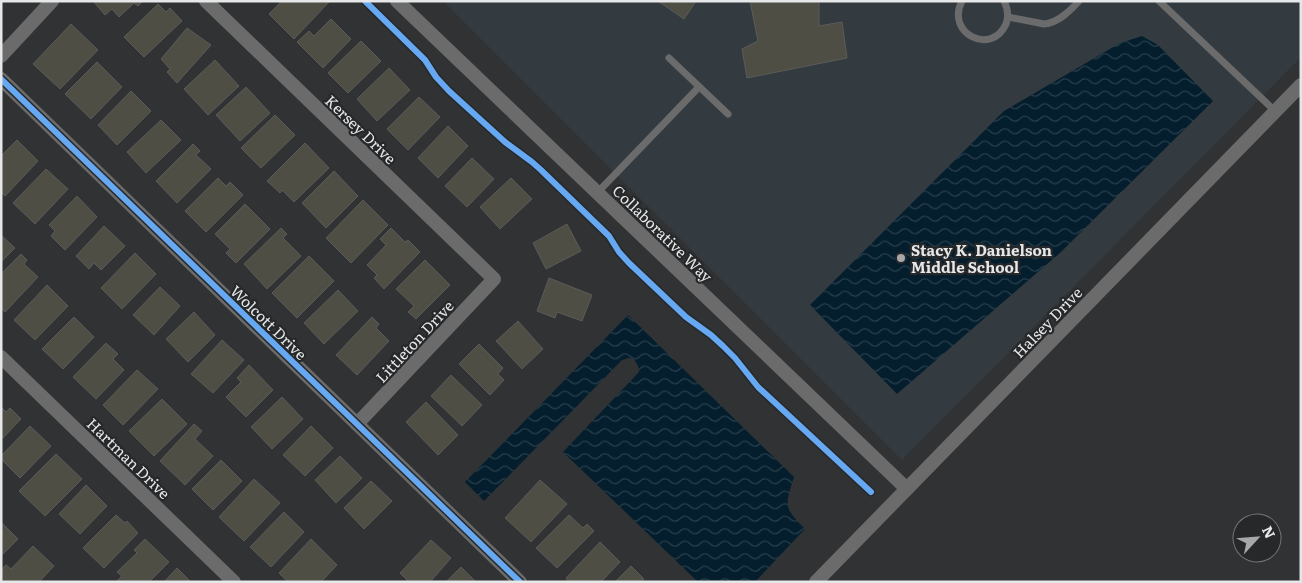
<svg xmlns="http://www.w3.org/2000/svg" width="1302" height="583" font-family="Literata,serif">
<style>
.built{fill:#343b40}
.water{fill:url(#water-waves)}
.building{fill:#4f4e44;stroke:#5b5b5b}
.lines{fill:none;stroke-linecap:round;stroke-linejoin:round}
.service{stroke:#6b6b6b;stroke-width:7}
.minor{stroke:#6b6b6b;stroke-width:14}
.cycleway-casing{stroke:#26282a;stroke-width:9}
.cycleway{stroke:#66a8f1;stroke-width:6}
.poi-dot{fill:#a6a8a9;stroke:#26282a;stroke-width:2}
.labels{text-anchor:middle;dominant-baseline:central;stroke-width:4.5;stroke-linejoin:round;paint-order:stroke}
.street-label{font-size:15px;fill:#e5e7e8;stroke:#26282a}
.poi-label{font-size:15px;font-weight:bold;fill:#e5e7e8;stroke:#26282a;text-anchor:start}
</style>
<defs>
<pattern id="water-waves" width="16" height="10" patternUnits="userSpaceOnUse" patternTransform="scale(1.25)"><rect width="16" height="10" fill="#041e2e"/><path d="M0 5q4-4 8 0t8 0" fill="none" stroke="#283f4c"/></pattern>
</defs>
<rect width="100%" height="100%" fill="#313233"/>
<!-- built -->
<path class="built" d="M443,1H1301V57L902,460Z"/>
<!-- water -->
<g class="water">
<path d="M1142,36L1158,45L1213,101L1061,252L897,394L810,305L1004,111L1120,43Z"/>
<path d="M628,315L794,477C785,506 783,507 805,529L755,582H698L563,452L639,372L638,366L634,359L629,358L622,360L484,501L465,482Z"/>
</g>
<!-- building -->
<g class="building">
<path d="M93,1H143L138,6L134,3L119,17L112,9L105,15Z"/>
<path d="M282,1H328L329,2L294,39L269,14Z"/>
<path d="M658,1H696L684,19Z"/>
<path d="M750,1H819V26L842,22L847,58L747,78L742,49L758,41Z"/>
<path d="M158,4L166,12L170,8L182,21L144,57L124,37Z"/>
<path d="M331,19L351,39L323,68L297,42L309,31L314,36Z"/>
<path d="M71,24L98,50L60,89L33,64Z"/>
<path d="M187,28L211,45L177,83L167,72L170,69L161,59Z"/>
<path d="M361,41L381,61L348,93L328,73Z"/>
<path d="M215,60L239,86L208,115L184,89Z"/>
<path d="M97,62L122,87L91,119L65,94Z"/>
<path d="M389,68L410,90L377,121L357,99Z"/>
<path d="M246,87L270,113L240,141L216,115Z"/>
<path d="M131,91L151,111L117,145L98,125Z"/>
<path d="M419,97L440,117L408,150L387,129Z"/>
<path d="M275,115L295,135L261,168L241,148Z"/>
<path d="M161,120L181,140L146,173L127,152Z"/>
<path d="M448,126L468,146L438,178L418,158Z"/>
<path d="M17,140L38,161L5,196L1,192V156Z"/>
<path d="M305,143L329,168L294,202L282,190L280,193L267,181Z"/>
<path d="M193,144L200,151L196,155L211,169L177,203L156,181Z"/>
<path d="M472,158L494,179L467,207L445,186Z"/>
<path d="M46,169L68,189L35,224L13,203Z"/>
<path d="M334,171L358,196L326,228L302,203Z"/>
<path d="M218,178L226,186L230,182L243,195L206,232L185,211Z"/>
<path d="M511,178L532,199L500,229L480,207Z"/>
<path d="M77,196L97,217L65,250L51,236L55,231L49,225Z"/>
<path d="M363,200L388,225L351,263L326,238Z"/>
<path d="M245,204L270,229L236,263L226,253L230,249L215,234Z"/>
<path d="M567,224L581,251L546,269L533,243Z"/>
<path d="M104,226L125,246L101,270L94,263L89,269L76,256Z"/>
<path d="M281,228L287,234L283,238L301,256L267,289L244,264Z"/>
<path d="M391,228L405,242L408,240L420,252L384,289L374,278L377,275L367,265L386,245L380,239Z"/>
<path d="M1,235L15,248L1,262Z"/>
<path d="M135,253L156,274L122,309L101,288Z"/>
<path d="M21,254L27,260L24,264L38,277L5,312L1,308V274Z"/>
<path d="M309,256L334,281L297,318L272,293Z"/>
<path d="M425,260L450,285L416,319L408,312L414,306L396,289Z"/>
<path d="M549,278L592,295L582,321L557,312L555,318L537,311Z"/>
<path d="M47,285L68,306L35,340L14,320Z"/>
<path d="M160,287L180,306L154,335L133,315Z"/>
<path d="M338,290L358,311L324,344L304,323Z"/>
<path d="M194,312L215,335L188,362L166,339Z"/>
<path d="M74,317L94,337L63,369L42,349Z"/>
<path d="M372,317L379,324L376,328L389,341L357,375L336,355Z"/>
<path d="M518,321L543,349L522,369L496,341Z"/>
<path d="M222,340L244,360L213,393L191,374Z"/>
<path d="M106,343L118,354L113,359L124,370L96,399L73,377Z"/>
<path d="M479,344L503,368L498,374L504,380L490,395L459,364Z"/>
<path d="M249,365L273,390L246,417L226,397L241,382L237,378Z"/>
<path d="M137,370L158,389L123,425L103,405Z"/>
<path d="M451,375L482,405L462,426L431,396Z"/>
<path d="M282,397L303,419L272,449L251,427Z"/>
<path d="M162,399L187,424L154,456L129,431Z"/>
<path d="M426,402L458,435L438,455L406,422Z"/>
<path d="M1,407L6,412L10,408L21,419L1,440Z"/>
<path d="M194,424L202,431L195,439L213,456L185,485L160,461Z"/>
<path d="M30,426L51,446L20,478L1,459V456Z"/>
<path d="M311,426L333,448L305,476L283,455Z"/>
<path d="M56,454L82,479L45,516L19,491Z"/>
<path d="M340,456L362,478L336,503L315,480Z"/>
<path d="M221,460L242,481L213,510L192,489Z"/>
<path d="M254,479L280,503L244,541L219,517Z"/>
<path d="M540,480L567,504L531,542L505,518Z"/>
<path d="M371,481L392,501L364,529L344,508Z"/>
<path d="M86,485L107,506L80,534L59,514Z"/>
<path d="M284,512L304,532L271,567L250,547Z"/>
<path d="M116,515L125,523L127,521L138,533L104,568L83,548Z"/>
<path d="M569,515L583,528L587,524L594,531L557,568L536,548Z"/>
<path d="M1,522L18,539L1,556Z"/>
<path d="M145,539L169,562L149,582H118L117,581L122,576L117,572L137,553L134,550Z"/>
<path d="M311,539L337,565L321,582H288L279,573Z"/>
<path d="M431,540L451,558L430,582H409L400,573Z"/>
<path d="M600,542L620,562L601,582H569L566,578Z"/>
<path d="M33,546L54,566L39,582H1V570L6,565L11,569Z"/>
<path d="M631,566L644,579L640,582H615Z"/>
<path d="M461,567L476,582H446Z"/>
<path d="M177,568L191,582H164Z"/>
</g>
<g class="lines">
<!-- service -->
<g class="service">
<path d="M962,1C945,34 992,56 1006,24C1009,16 1008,9 1004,1"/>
<path d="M1159,1L1275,111"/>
<path d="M1008,17L1044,24C1058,23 1070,11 1079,1"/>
<path d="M669,58L728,114"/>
<path d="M597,193L699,87"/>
</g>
<!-- minor -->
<g class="minor">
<path d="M206,1L494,279L357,424"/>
<path d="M397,1L907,489"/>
<path d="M1,56L52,1"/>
<path d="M1,79L520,582"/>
<path d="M1,357L234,582"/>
<path d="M816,582L1301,85"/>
</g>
<defs>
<g id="cycleway">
<path d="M365,1L425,60L436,77L449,91L505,142L532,162L541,170L609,236L619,252L629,263L686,317L711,335L723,346L735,358L758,387L871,492"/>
<path d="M1,79L520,582"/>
</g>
</defs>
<!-- cycleway casing -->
<use href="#cycleway" class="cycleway-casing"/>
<!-- cycleway -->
<use href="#cycleway" class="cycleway"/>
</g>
<!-- markers -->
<circle class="poi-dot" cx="901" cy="258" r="5"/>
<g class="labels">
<!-- street labels -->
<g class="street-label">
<text transform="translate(361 129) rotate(44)">Kersey Drive</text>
<text transform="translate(663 233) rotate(44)">Collaborative Way</text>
<text transform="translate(269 322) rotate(44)">Wolcott Drive</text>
<text transform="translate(1047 322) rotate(-46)">Halsey Drive</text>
<text transform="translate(414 341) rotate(-47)">Littleton Drive</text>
<text transform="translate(129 458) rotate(44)">Hartman Drive</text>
</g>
<!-- poi labels -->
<g class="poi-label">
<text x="911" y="249">Stacy K. Danielson<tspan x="911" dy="17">Middle School</tspan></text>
</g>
</g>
<!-- border -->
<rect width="1302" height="583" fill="none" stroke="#e5e7e8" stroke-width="5"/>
<!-- north arrow -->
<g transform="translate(1257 538) rotate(64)"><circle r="24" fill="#26282a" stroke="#727476"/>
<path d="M0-4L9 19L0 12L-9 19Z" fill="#a6a8a9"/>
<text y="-8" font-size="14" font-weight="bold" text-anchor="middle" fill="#e5e7e8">N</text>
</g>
</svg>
